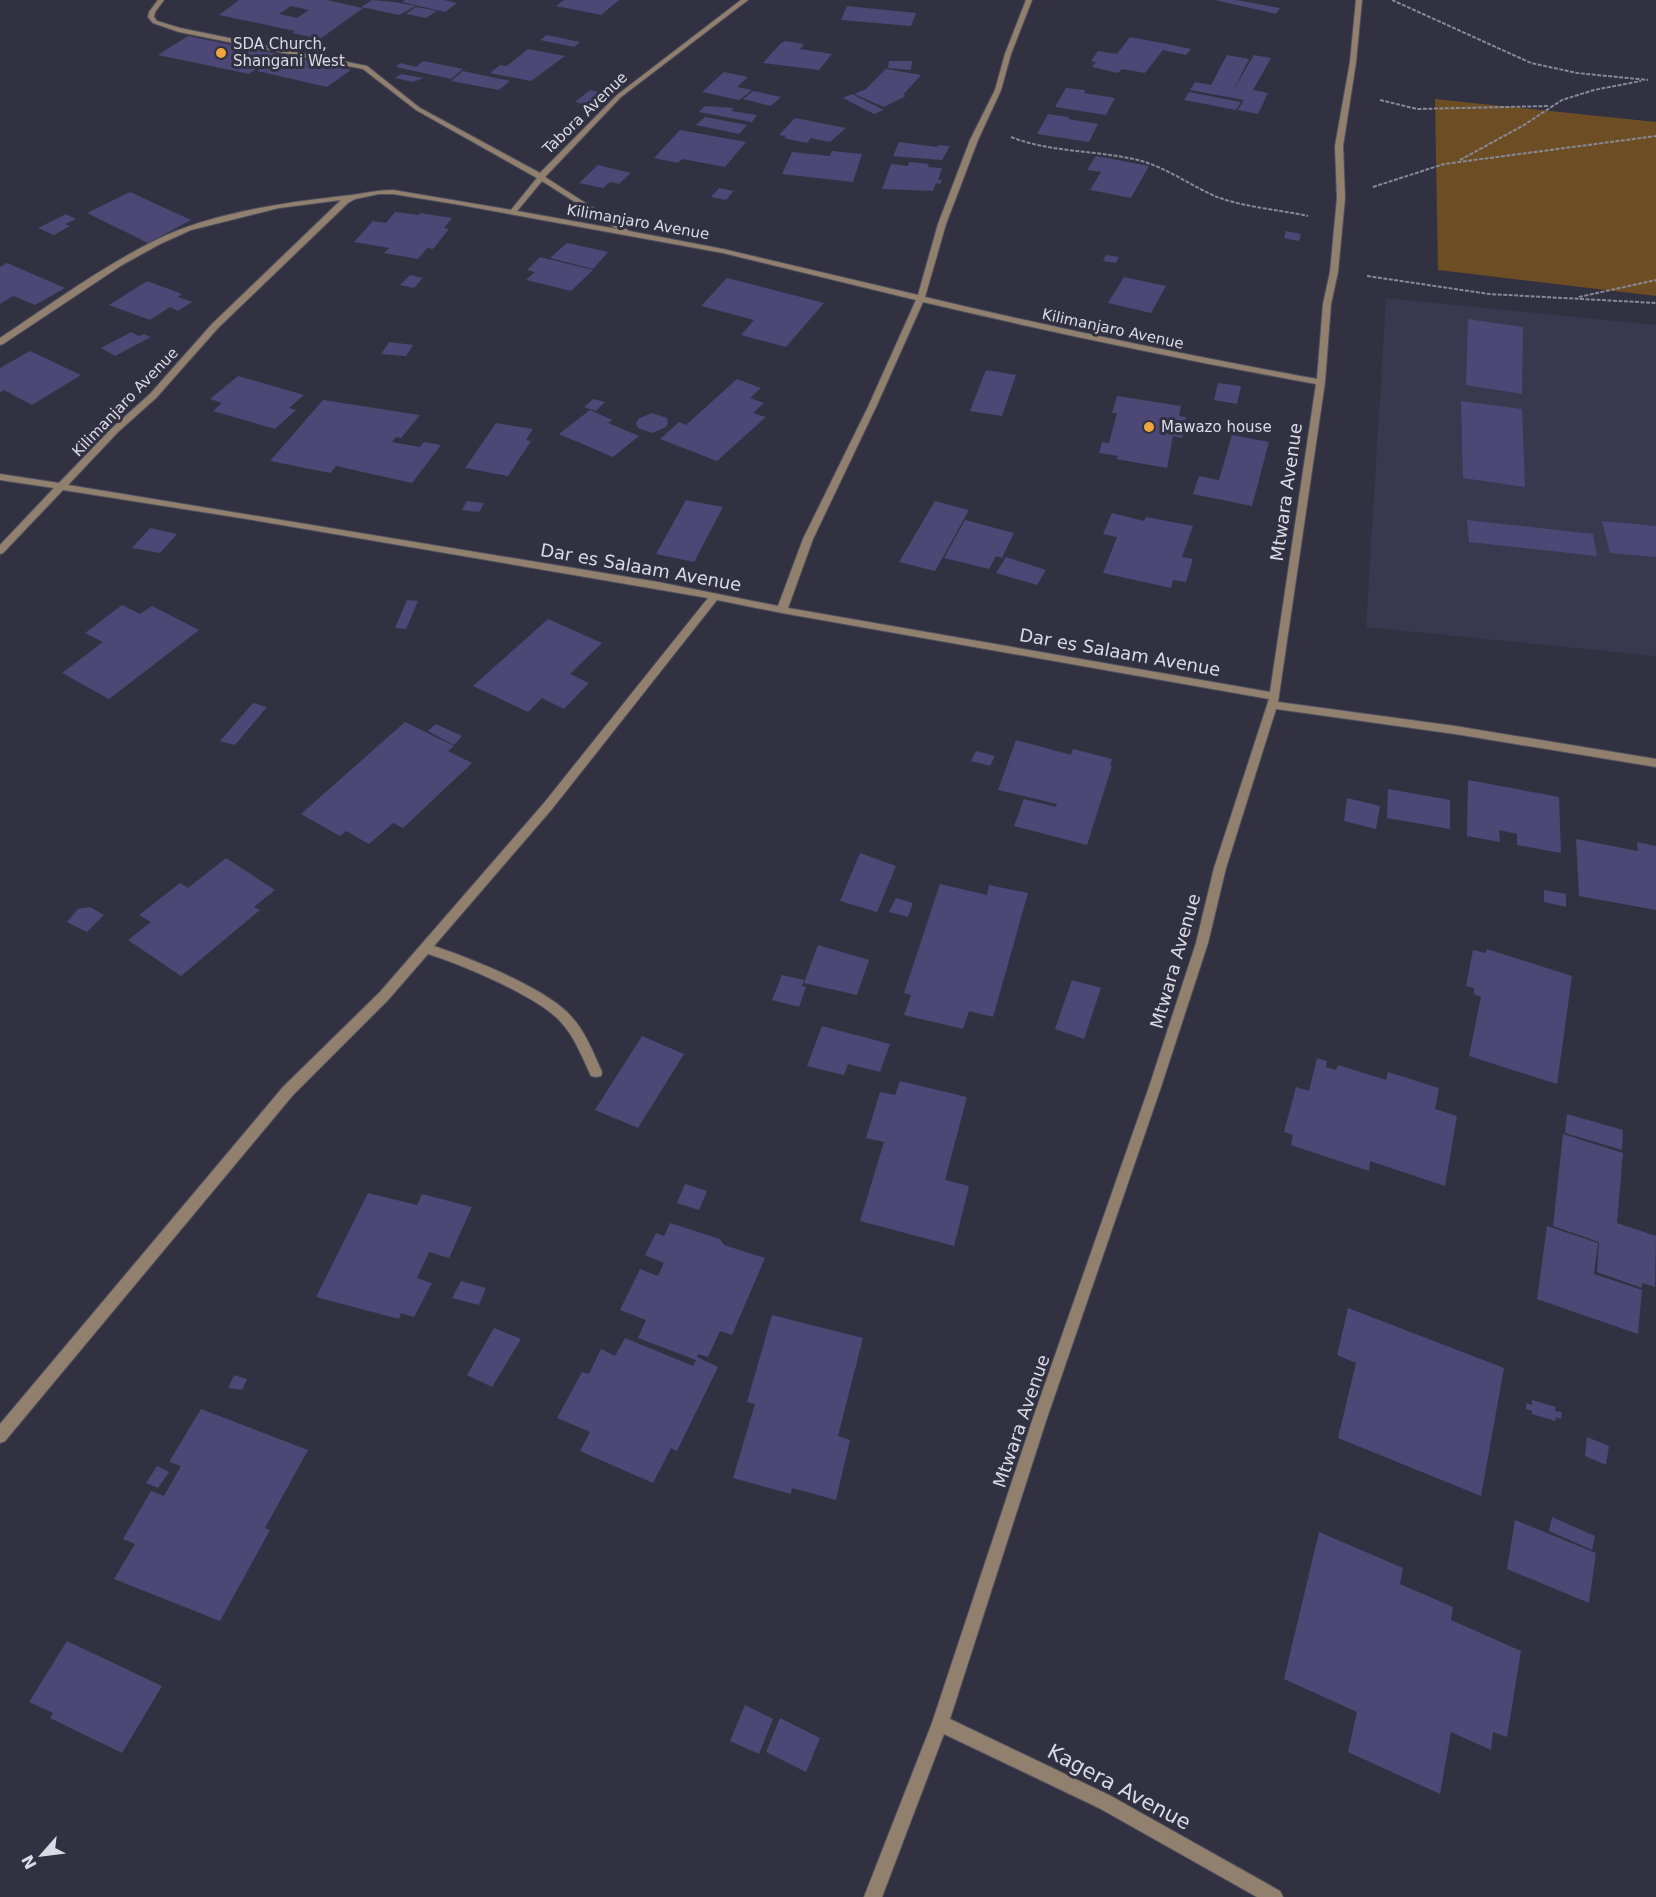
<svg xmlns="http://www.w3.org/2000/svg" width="1656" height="1897" font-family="'DejaVu Sans',sans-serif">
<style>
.built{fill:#3a384f}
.green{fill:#6d4d24}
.building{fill:#4c4774;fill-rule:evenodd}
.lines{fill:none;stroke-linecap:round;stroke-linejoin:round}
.minor-casing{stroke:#505060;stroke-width:2}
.path{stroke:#888896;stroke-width:2;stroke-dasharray:4 1.5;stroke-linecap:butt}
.minor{fill:#90806d;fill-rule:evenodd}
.poi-dot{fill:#f0a63e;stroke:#323142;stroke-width:2}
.labels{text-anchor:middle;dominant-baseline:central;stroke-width:6;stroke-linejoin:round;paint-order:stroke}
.far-poi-label{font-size:15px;fill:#dbdbe6;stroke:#323142;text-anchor:start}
.far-street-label{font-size:15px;fill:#dbdbe6;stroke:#323142}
.street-label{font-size:18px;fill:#dbdbe6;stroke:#323142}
.near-street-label{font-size:21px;fill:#dbdbe6;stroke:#323142}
</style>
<rect width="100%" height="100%" fill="#323142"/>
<!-- built -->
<path class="built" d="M1386,298L1656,325V656L1366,627Z"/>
<!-- green -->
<path class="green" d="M1435,99L1656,122V296L1438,270Z"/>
<!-- building -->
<g class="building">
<path d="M239,0H327L363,8L320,39L292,33L295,31L219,15ZM291,6L309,10L297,18L279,14Z"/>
<path d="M372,0L394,2L416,6L399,15L361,7Z"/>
<path d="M405,0H444L457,3L445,12L402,2Z"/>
<path d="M564,0H619L601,15L556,6Z"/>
<path d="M1215,0H1236L1280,8L1276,14Z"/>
<path d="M847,6L916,13L911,26L841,20Z"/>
<path d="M416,7L437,11L426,18L406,14Z"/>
<path d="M547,35L580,42L574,47L540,40Z"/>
<path d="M188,36L277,54L249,74L158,55Z"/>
<path d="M1130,37L1167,44L1191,49L1186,55L1163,50L1145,73L1122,69L1118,73L1092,67L1096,62L1091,61L1098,51L1117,54Z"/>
<path d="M785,41L804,44L800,49L832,54L819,70L763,63L780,44Z"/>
<path d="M528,49L565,56L531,81L490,73L500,65L507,66Z"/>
<path d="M281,54L351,70L327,87L257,71Z"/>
<path d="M1227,55L1249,59L1233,91L1254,55L1271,58L1253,90L1268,93L1258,114L1238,110L1244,100L1190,90L1195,82L1211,85Z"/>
<path d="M423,61L463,69L451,79L396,67L400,63L416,67Z"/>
<path d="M889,61H912L911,70L888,68Z"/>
<path d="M886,69L921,75L903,95L906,96L884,107L854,94L866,89Z"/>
<path d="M463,71L510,81L499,90L451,81Z"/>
<path d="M724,72L748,77L737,87L752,90L739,100L702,92Z"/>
<path d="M401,74L424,78L413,82L395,78Z"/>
<path d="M1066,88L1085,90L1084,93L1115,98L1106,115L1055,107Z"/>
<path d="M590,90L607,94L592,106L575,102Z"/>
<path d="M753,91L781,97L771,106L743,99Z"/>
<path d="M1189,92L1241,102L1236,110L1184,100Z"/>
<path d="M852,94L884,110L874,114L843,98Z"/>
<path d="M705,106L734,108L731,111L757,115L752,122L699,112Z"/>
<path d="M1048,114L1069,117L1068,119L1098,124L1089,142L1037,134Z"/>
<path d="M705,117L747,125L739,134L696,125Z"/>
<path d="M795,118L846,128L830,142L811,138L807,143L784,138L786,136L779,135Z"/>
<path d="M680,130L746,142L725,167L682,159L678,163L654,158Z"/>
<path d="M899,142L937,147L938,145L950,146L942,160L893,156Z"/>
<path d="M832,151L862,154L853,182L782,174L792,152L830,156Z"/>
<path d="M1096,156L1149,166L1131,198L1090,190L1101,172L1087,170Z"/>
<path d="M909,162L929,164L928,167L942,168L938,180H942L940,184L936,183L933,191L882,189L891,164L908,166Z"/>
<path d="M598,165L631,173L619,184L610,182L603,188L579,183Z"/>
<path d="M719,188L734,191L726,200L711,197Z"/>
<path d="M130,192L191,220L148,243L87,213Z"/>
<path d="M395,212L419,215L420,213L452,218L444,228L449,229L433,249L427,248L418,259L384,253L389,248L354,242L373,221L386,223Z"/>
<path d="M66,214L76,219L65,224L70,226L54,235L38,228Z"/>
<path d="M1286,231L1301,234L1299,241L1284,238Z"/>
<path d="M567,243L608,252L593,269L550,258Z"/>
<path d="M1106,255L1119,257L1116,263L1103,261Z"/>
<path d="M540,257L593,270L571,291L526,280L535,272L527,270Z"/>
<path d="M7,263L65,288L35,305L13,296L0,304V267Z"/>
<path d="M410,275L423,278L414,288L400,285Z"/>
<path d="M1124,277L1166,286L1151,313L1108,303Z"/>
<path d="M727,278L824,303L786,347L741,335L754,320L701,306Z"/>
<path d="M147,281L182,294L178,297L192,302L178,311L170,307L150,320L109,305Z"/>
<path d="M1468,319L1523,327L1522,394L1466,385Z"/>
<path d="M131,332L139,336L144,334L151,337L115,356L101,348Z"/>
<path d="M389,342L413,345L406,356L381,354Z"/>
<path d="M30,351L81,375L32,405L4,390L0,393V368Z"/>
<path d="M986,370L1016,375L1002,416L970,411Z"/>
<path d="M238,376L304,395L289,408L296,410L275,429L213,411L222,403L210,399Z"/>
<path d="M737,379L761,388L750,398L764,403L753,413L766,417L717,461L660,439L679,422L686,425Z"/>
<path d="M1218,383L1241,386L1237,404L1214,400Z"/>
<path d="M1117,396L1181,406L1179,416L1186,417L1182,438L1173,436L1167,468L1116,459L1118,456L1099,453L1102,442L1109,443L1117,413H1112Z"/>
<path d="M593,399L605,402L596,411L584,407Z"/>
<path d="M323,400L420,415L401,438L396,437L392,442L420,447L424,442L441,445L412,483L336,466L330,473L270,461Z"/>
<path d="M1461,401L1522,409L1525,487L1463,478Z"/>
<path d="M590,410L612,420L608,423L639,436L613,457L559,434Z"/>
<path d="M652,413L667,418L668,423L666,427L652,433L638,428L636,424L638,419Z"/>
<path d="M496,423L533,429L526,440L531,441L508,476L465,468Z"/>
<path d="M1232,435L1269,442L1252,506L1193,494L1199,476L1219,480Z"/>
<path d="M686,500L723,507L694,562L656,554Z"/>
<path d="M467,501L484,503L479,512L462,510Z"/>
<path d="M935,501L969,510L935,571L899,562Z"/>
<path d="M1112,513L1144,521L1146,517L1193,526L1182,557L1193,559L1186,582L1173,580L1171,588L1103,573L1117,537L1103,534Z"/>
<path d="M965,520L1014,533L1002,558L996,556L989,569L944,558Z"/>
<path d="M1467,520L1593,534L1597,556L1469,542Z"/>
<path d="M1602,521L1656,526V557L1610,553Z"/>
<path d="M150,528L177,534L160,553L132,548Z"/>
<path d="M1006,557L1046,570L1037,585L996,573Z"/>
<path d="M407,600L418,601L406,629L395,628Z"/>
<path d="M122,605L140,614L152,606L199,630L109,699L62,673L103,642L85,633Z"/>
<path d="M548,619L602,643L570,674L589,683L564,709L542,698L528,712L473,686Z"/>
<path d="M253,703L267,707L235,745L220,741Z"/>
<path d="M405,722L454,746L448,751L472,763L403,828L393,823L369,844L346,831L340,836L301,814Z"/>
<path d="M436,724L462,736L454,745L428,731Z"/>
<path d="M1016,740L1105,764L1071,755L1073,749L1112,759L1110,765L1112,766L1087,845L1014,826L1024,799L1056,807L1057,804L998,790Z"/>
<path d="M976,751L995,756L990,766L971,761Z"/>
<path d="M1468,780L1559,797L1561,853L1517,845V834L1499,830L1500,842L1467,836Z"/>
<path d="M1388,789L1450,800V829L1387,818Z"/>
<path d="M1347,798L1380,806L1376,829L1344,821Z"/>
<path d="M1576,839L1638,851L1637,842L1656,846V910L1579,896Z"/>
<path d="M860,853L896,866L877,912L840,901Z"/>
<path d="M226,858L275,890L254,907L260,910L181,976L128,940L151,922L139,915L180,883L188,888Z"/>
<path d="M940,884L987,895L989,885L1028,893L993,1017L969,1011L963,1029L904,1015L911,995L904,993Z"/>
<path d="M1544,890L1566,894V907L1544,902Z"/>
<path d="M896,898L913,903L908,917L889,912Z"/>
<path d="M90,907L104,915L87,932L67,922L78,909Z"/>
<path d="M818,945L869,960L857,995L804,983Z"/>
<path d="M1487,949L1572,976L1557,1084L1469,1056L1481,997L1474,994V988L1466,986L1473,950L1486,953Z"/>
<path d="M782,975L804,980L802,986L806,987L799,1007L772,1000Z"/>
<path d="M1072,980L1101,988L1084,1039L1055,1029Z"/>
<path d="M822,1026L890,1044L880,1072L848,1064L844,1075L807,1066Z"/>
<path d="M642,1036L684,1054L638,1128L595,1110Z"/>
<path d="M1317,1058L1327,1061L1326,1067L1336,1070L1338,1065L1386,1080L1388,1072L1439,1088L1435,1109L1457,1116L1445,1186L1370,1161L1369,1171L1291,1145L1293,1135L1284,1132L1296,1087L1309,1091Z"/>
<path d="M900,1081L967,1097L945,1180L969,1186L954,1246L860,1221L884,1142L866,1138L880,1092L895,1095Z"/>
<path d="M1567,1114L1623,1130L1622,1150L1565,1133Z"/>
<path d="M1563,1134L1623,1153L1617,1223L1656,1236L1655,1287L1642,1283V1288L1597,1272L1599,1242L1553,1226Z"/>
<path d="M685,1184L707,1191L699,1210L677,1203Z"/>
<path d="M368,1193L417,1205L422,1194L472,1207L449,1258L429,1252L417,1278L432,1283L414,1317L401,1313L399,1319L316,1297Z"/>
<path d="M670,1223L720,1239L724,1245L765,1258L732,1335L720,1331L708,1357L698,1354L697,1357L718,1367L677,1451L671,1448L653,1483L580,1451L590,1432L557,1418L582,1372L589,1374L601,1349L615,1356L625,1338L693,1366L696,1360L638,1338L646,1320L620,1310L640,1269L658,1276L664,1263L645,1255L656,1233L664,1236Z"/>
<path d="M1547,1226L1598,1243L1594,1274L1642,1290L1638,1334L1537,1299Z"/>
<path d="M461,1281L486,1288L479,1305L452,1298Z"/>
<path d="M1348,1308L1504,1368L1481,1496L1338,1438L1356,1363L1337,1355Z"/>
<path d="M772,1315L863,1338L838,1436L850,1440L836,1500L792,1488L791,1494L733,1478L755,1404L747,1402Z"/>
<path d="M494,1328L521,1339L492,1387L467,1375Z"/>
<path d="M234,1375L247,1379L242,1390L228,1388Z"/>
<path d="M1532,1400L1556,1407L1555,1411L1562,1412L1561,1419L1556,1417L1555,1421L1532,1414V1411L1526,1409V1403L1532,1405Z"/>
<path d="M201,1409L308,1450L265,1528L270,1530L220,1621L114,1579L135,1544L123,1539L151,1491L164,1496L181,1466L169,1462Z"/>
<path d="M1587,1437L1609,1446L1606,1465L1585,1456Z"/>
<path d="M157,1466L169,1472L158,1488L146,1483Z"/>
<path d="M1552,1517L1595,1536L1592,1550L1549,1531Z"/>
<path d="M1515,1520L1596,1553L1589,1603L1507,1569Z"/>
<path d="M1319,1532L1403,1568L1400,1584L1453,1607L1451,1620L1521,1651L1507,1737L1493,1732L1491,1750L1451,1732L1440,1794L1348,1752L1357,1712L1284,1679Z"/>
<path d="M67,1641L162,1686L122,1753L50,1718L53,1713L29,1702Z"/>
<path d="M745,1705L773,1719L759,1754L730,1741Z"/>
<path d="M780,1718L820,1738L806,1772L766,1752Z"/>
</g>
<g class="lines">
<defs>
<path id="minor" d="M158,0H164L155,12L154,17L157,21L180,28L367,66L420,108L540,173L617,95L741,0H748L621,97L545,177L629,231L723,249L918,295L938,224L970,140L995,90L1005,54L1026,0H1032L1011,54L1001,90L978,140L946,224L925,297C1055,328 1185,355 1317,379L1323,304L1330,272L1337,198L1335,146L1350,62L1356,0H1362L1356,62L1343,146L1345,198L1338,272L1331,304L1325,382L1278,702L1455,726L1656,759V767L1455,734L1276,709L1226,868L1208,943L1161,1087L1046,1421L950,1719L1111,1796L1280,1891L1283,1897H1257L1099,1808L944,1734L882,1897H864L932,1723L1032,1421L1149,1087L1196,943L1214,868L1269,699L782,613L717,600L552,809L434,946C470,958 540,986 567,1012C584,1028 593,1052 602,1072L601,1076L596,1077L591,1076C582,1057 574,1035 559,1020C534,995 463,965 428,954L388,1000L293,1095L5,1441L0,1443V1424L283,1087L380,992L544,803L708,598L247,519L63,490L3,553L0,554V545L54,488L0,480V474L59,483L112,428L150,394L212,324L341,200L279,208L191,230L160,244L122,265L3,344L0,345V338C50,305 100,268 154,241C211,212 289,202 352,195C366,193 379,190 393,190L511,210L537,178L416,110L363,69L179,32L153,23L148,17L149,12ZM542,181L617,229L517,211ZM379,194H393L455,204L723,253L916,300L868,407L803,539L778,606L658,582L68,485L118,432L156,398L218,328L348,203L355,199ZM923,302C1054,333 1184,360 1316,384L1270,692L788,608L813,539L876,407Z"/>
</defs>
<!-- minor casing -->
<use href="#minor" class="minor-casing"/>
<!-- path -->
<g class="path">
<path d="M1392,0L1531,63L1577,73L1648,80"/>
<path d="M1380,100L1417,109L1549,106"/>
<path d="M1011,137C1052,153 1096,150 1138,160C1166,167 1191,186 1217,197C1244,207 1280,210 1308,216"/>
<path d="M1460,160L1524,125L1562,100L1594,90L1641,81"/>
<path d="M1373,187L1444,164L1656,136"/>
<path d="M1367,276L1489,294L1656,303"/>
<path d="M1579,297L1656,280"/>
</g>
<!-- minor -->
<use href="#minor" class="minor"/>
</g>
<!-- markers -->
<g class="poi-dot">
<circle cx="221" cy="53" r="6"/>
<circle cx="1149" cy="427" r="6"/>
</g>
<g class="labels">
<!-- far-poi labels -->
<g class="far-poi-label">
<text x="233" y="44">SDA Church,<tspan x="233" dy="17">Shangani West</tspan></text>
<text x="1161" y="427">Mawazo house</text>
</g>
<!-- far-street labels -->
<g class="far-street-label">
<text transform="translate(585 113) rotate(-44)">Tabora Avenue</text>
<text transform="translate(638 222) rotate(10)">Kilimanjaro Avenue</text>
<text transform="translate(1113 329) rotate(12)">Kilimanjaro Avenue</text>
<text transform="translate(125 402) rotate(-46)">Kilimanjaro Avenue</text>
</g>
<!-- street labels -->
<g class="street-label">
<text transform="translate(1286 492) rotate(-82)">Mtwara Avenue</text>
<text transform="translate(641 567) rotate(10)">Dar es Salaam Avenue</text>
<text transform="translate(1120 652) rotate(10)">Dar es Salaam Avenue</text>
<text transform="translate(1175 961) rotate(-74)">Mtwara Avenue</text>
<text transform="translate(1021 1421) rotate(-71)">Mtwara Avenue</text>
</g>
<!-- near-street labels -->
<g class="near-street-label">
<text transform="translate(1119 1787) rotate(28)">Kagera Avenue</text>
</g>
</g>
<!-- north arrow -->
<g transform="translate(42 1855) rotate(242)" stroke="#323142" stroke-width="4.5" paint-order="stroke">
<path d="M0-4.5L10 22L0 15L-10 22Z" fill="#dbdbe6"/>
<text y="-9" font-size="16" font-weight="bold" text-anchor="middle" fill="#dbdbe6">N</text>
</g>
</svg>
